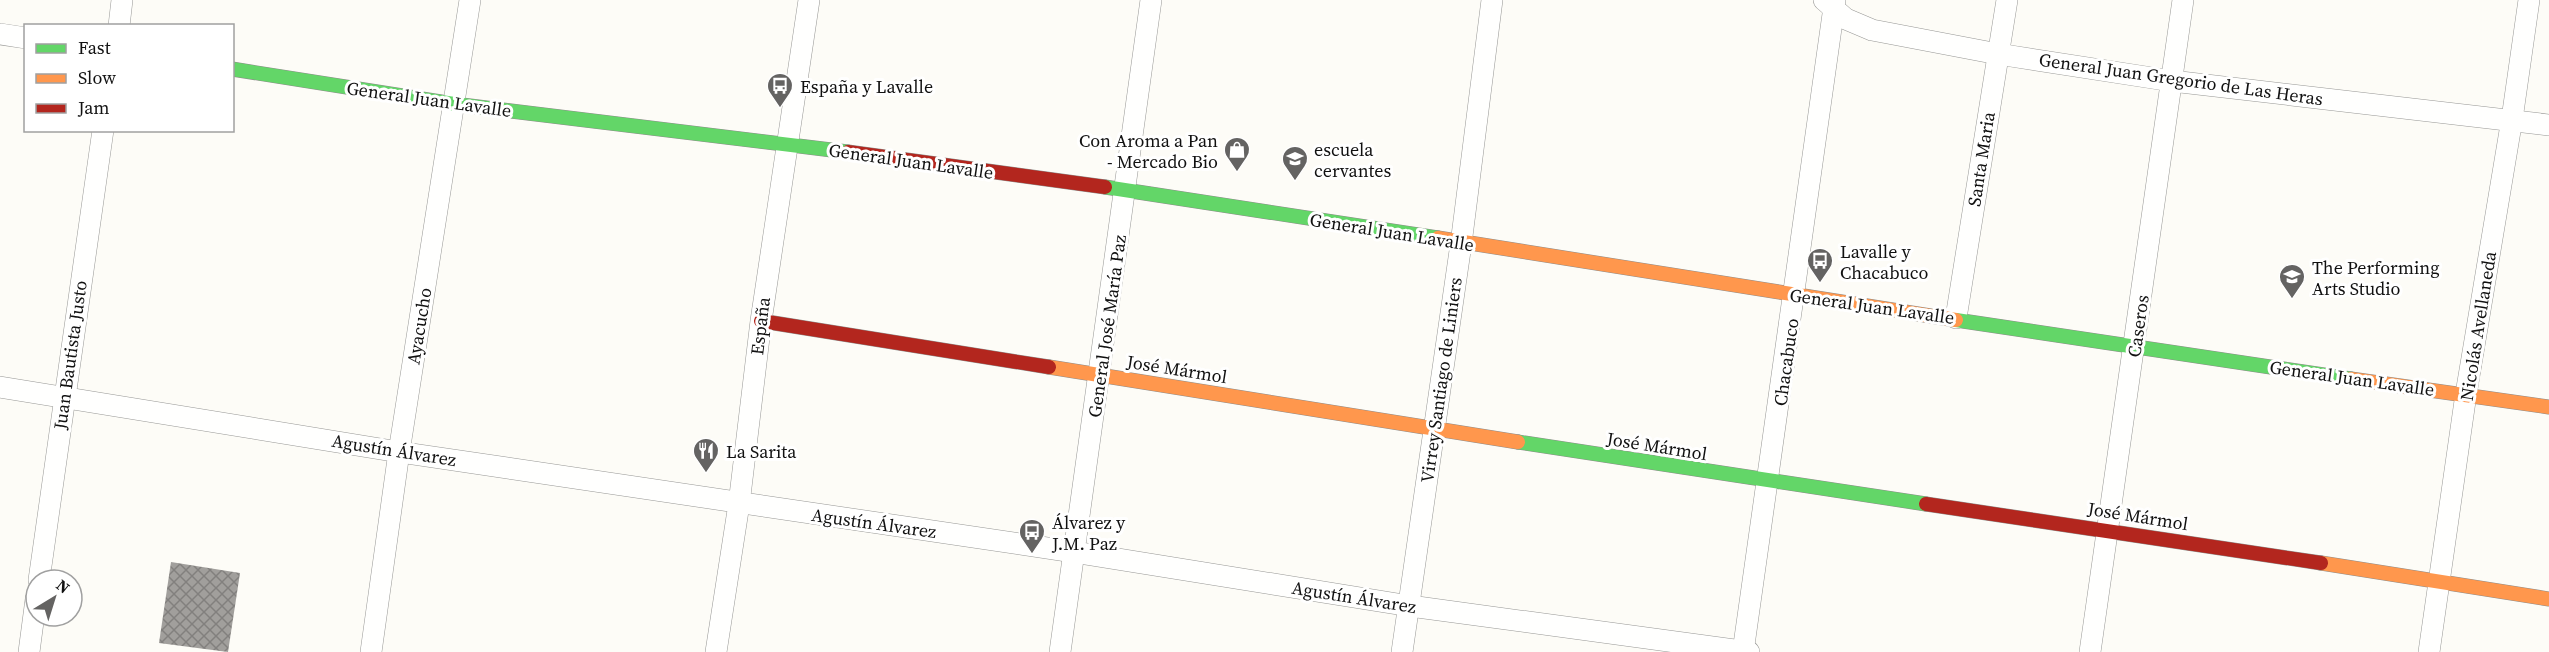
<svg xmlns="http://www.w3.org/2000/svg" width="2549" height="652" font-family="'Source Serif 4',serif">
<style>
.building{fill:url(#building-cross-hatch)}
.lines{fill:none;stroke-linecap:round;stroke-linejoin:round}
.street-casing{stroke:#979795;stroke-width:22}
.fast-casing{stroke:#8e8d8b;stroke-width:15}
.slow-casing{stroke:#8e8d8b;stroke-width:15}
.jam-casing{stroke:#8e8d8b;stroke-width:15}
.street{stroke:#fffffe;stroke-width:21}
.fast{stroke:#63d668;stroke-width:14}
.slow{stroke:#ff974d;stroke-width:14}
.jam{stroke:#b3261e;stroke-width:14}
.labels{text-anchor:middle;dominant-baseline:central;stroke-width:6;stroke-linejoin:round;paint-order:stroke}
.street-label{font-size:18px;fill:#111;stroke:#fff}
.poi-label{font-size:18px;fill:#111;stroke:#fff;text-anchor:start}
</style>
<defs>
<pattern id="building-cross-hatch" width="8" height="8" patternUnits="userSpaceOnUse" patternTransform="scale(1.5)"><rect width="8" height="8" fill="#a19f9c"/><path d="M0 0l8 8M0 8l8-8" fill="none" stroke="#82807e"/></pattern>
</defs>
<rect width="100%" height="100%" fill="#fdfcf7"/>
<!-- building -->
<path class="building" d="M171,562L240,573L228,652L159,643Z"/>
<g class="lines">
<defs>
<g id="street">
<path d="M1824,0L1846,19L1872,30L1998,54L2172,81L2549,125"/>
<path d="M119,26L122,0"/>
<path d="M0,34L26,38"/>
<path d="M1956,318L2007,0"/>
<path d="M0,387L399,452L1074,552L1410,606L1749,652"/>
<path d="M39,580L103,130"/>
<path d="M29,652L36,599"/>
<path d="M371,652L399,452L470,0"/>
<path d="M716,652L739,504L761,321L809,0"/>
<path d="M1060,652L1151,0"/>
<path d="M1402,652L1461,244L1492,0"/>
<path d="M1743,652L1835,0"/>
<path d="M2090,652L2183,0"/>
<path d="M2429,652L2466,394L2512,119L2529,0"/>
</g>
<g id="fast">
<path d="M232,69L454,104L848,152"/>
<path d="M1105,187L1438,238"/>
<path d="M1956,320L2351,379"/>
<path d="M1518,442L1926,504"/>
</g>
<g id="slow">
<path d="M1438,238L1956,320"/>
<path d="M1049,367L1518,442"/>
<path d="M2351,379L2549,407"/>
<path d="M2321,563L2549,599"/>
</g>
<g id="jam">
<path d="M848,152L1105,187"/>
<path d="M761,321L1049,367"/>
<path d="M1926,504L2321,563"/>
</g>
</defs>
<!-- street casing -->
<use href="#street" class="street-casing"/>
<!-- fast casing -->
<use href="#fast" class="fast-casing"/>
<!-- slow casing -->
<use href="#slow" class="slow-casing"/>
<!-- jam casing -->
<use href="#jam" class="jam-casing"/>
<!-- street -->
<use href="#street" class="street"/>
<!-- fast -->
<use href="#fast" class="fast"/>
<!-- slow -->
<use href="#slow" class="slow"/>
<!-- jam -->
<use href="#jam" class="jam"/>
</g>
<!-- icons -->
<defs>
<symbol id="bus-pin" viewBox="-11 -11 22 30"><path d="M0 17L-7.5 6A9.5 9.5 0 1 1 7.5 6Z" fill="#646362" stroke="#fff"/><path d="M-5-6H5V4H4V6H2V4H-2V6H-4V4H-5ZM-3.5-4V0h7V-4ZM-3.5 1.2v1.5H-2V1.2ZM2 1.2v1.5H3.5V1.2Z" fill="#fff"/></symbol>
<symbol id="shop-pin" viewBox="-11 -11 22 30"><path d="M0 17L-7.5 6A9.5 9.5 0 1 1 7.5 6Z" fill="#646362" stroke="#fff"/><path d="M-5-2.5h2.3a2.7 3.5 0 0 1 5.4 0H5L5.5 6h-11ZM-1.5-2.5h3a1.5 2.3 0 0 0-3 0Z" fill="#fff"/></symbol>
<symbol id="school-pin" viewBox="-11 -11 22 30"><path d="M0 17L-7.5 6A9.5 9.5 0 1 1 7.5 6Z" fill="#646362" stroke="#fff"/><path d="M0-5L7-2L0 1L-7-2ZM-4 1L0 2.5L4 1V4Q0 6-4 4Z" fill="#fff"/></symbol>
<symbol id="university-pin" viewBox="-11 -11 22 30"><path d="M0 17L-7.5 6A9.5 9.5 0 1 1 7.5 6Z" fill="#646362" stroke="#fff"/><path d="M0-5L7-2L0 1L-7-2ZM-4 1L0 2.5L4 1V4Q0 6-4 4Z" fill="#fff"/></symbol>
<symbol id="restaurant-pin" viewBox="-11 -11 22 30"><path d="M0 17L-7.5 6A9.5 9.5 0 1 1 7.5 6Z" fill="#646362" stroke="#fff"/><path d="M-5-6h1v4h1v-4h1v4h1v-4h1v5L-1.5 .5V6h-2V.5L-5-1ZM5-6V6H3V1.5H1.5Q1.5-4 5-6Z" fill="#fff"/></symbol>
</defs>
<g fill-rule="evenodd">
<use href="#bus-pin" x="765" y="71" width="30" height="40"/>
<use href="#shop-pin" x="1222" y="135" width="30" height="40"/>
<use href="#school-pin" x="1280" y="144" width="30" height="40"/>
<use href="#bus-pin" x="1805" y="246" width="30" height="40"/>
<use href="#university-pin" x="2277" y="262" width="30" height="40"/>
<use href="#restaurant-pin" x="691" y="436" width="30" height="40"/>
<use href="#bus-pin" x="1017" y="517" width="30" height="40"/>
</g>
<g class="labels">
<!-- street labels -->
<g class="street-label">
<text transform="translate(2181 79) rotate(8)">General Juan Gregorio de Las Heras</text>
<text transform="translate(429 99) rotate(8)">General Juan Lavalle</text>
<text transform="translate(1981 159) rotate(-81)">Santa Maria</text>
<text transform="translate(911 161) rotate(8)">General Juan Lavalle</text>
<text transform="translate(1392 232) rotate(9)">General Juan Lavalle</text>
<text transform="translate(1872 306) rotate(8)">General Juan Lavalle</text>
<text transform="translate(419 326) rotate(-81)">Ayacucho</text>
<text transform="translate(760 326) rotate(-83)">España</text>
<text transform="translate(1107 326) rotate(-82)">General José María Paz</text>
<text transform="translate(2138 326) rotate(-82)">Caseros</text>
<text transform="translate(2478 326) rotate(-81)">Nicolás Avellaneda</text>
<text transform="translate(70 355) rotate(-82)">Juan Bautista Justo</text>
<text transform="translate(1786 362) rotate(-82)">Chacabuco</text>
<text transform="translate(1177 369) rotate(9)">José Mármol</text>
<text transform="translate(2352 378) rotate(8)">General Juan Lavalle</text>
<text transform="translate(1441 380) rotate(-82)">Virrey Santiago de Liniers</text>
<text transform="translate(1657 446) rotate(9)">José Mármol</text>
<text transform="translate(394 450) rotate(9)">Agustín Álvarez</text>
<text transform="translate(2138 516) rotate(9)">José Mármol</text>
<text transform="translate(874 523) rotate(8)">Agustín Álvarez</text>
<text transform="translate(1354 597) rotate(9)">Agustín Álvarez</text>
</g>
<!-- poi labels -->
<g class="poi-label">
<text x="800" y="86">España y Lavalle</text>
<text x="1218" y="140" text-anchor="end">Con Aroma a Pan<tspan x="1218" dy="21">- Mercado Bio</tspan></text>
<text x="1314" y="149">escuela<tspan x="1314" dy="21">cervantes</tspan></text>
<text x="1840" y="251">Lavalle y<tspan x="1840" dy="21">Chacabuco</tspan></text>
<text x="2312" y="267">The Performing<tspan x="2312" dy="21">Arts Studio</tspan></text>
<text x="726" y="451">La Sarita</text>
<text x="1052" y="522">Álvarez y<tspan x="1052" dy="21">J.M. Paz</tspan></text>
</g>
</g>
<!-- legend -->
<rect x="24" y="24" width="210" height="108" fill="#ffffff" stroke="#a0a0a0" stroke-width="1.5"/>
<rect x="36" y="44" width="30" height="9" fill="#63d668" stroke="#a0a0a0" stroke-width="1.5"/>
<text x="78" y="54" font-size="18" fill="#111111">Fast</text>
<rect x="36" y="74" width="30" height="9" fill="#ff974d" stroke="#a0a0a0" stroke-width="1.5"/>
<text x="78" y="84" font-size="18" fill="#111111">Slow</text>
<rect x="36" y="104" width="30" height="9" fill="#b3261e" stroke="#a0a0a0" stroke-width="1.5"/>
<text x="78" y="114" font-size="18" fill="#111111">Jam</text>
<!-- north arrow -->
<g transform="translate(54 598) rotate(38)"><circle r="28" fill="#ffffff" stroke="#a0a0a0" stroke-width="1.5"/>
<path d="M0-4.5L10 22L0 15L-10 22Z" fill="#646362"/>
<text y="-9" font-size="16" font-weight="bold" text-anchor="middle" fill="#111111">N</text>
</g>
</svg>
